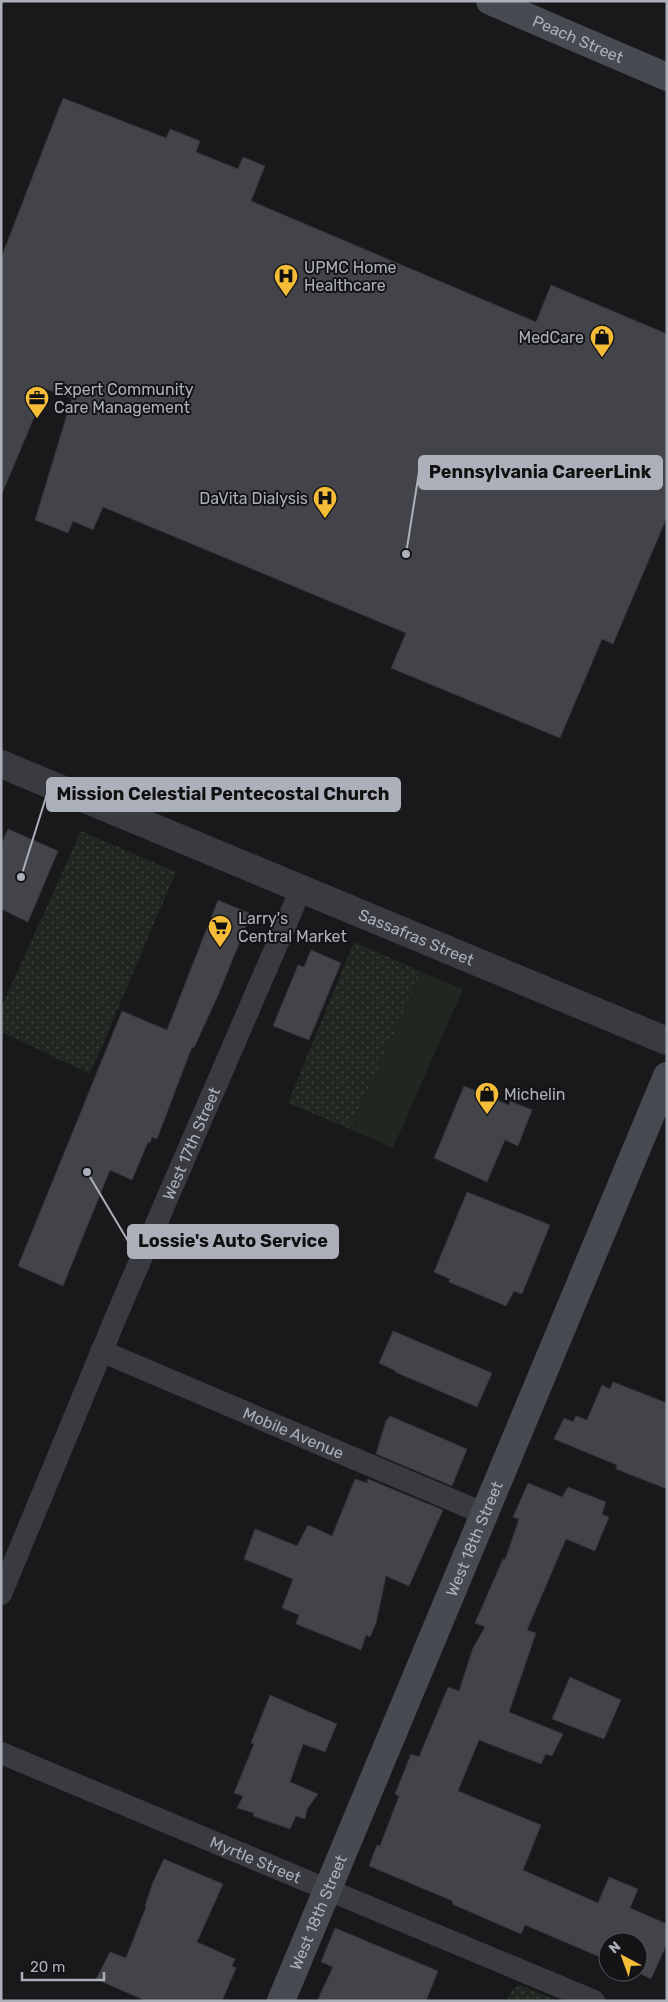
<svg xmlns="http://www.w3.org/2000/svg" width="668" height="2002" font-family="Rubik,sans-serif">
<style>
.grass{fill:url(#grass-dots)}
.green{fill:#1f2720}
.building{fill:#434449;stroke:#333338}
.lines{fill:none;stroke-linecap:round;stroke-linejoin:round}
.minor{stroke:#3a3b41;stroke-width:22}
.tertiary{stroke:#3a3b41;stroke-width:28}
.secondary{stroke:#484a51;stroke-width:28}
.labels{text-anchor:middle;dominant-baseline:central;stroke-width:4;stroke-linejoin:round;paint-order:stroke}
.street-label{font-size:16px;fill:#acb0bb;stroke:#141417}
.poi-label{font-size:16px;fill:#acb0bb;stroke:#141417;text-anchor:start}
.leader{fill:none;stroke:#acb0bb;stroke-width:2}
.callout-dot{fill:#acb0bb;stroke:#141417;stroke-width:2}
.callout{fill:#acb0bb;stroke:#acb0bb;stroke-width:2}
.callout-label{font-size:18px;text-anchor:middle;font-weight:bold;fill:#111}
</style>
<defs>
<pattern id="grass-dots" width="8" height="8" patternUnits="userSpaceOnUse" patternTransform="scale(1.25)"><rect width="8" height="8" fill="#1f2720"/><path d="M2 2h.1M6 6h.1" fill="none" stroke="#3d443e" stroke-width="1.8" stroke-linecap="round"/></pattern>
</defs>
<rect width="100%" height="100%" fill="#19191c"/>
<!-- grass -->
<g class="grass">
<path d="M81,831L176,872L90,1074L1,1032V1008Z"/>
<path d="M354,942L422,972L350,1129L288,1103Z"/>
<path d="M521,1985L557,2001H506L513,1989Z"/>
</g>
<!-- green -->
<path class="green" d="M422,972L463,989L393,1148L350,1129Z"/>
<!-- building -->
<g class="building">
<path d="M63,98L166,138L170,129L200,141L196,152L238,169L243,157L265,166L251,201L536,322L551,285L667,334V517L613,644L602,639L560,738L391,668L406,633L103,507L93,530L73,521L68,533L35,520L72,398L46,389L1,496V258Z"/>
<path d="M8,829L58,851L28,922L1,909V845Z"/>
<path d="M218,900L251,914L219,993L194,1048L192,1047L157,1139L152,1137L150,1143L148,1142L132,1180L110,1170L63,1286L18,1266L122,1011L167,1030Z"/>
<path d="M311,950L341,963L309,1040L273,1026L298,965L304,967Z"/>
<path d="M464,1086L509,1105L510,1101L532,1110L518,1146L505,1140L487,1182L434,1158Z"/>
<path d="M467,1192L550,1225L522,1294L514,1291L506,1306L449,1282L450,1279L434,1272Z"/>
<path d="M393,1331L492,1373L477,1407L395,1372L396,1371L379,1363Z"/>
<path d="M613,1382L667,1403V1489L616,1469L617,1465L554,1439L564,1418L573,1422L576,1416L587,1420L602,1385L610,1389Z"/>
<path d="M390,1416L467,1449L452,1486L376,1454L386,1421Z"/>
<path d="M355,1479L367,1483L368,1479L443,1510L409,1586L386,1576L376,1623L370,1637L366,1635L361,1650L296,1624L299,1615L282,1608L293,1579L244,1559L255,1529L297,1546L308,1525L332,1536Z"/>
<path d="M528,1483L562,1497L568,1487L606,1502L602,1514L609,1517L595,1551L566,1539L527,1630L536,1633L509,1712L563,1734L552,1756L546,1754L541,1764L479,1740L458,1791L541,1825L523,1870L598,1903L609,1877L638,1889L630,1908L667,1924V1944L651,1979L637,1972L638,1942H608L607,1960L525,1925L521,1934L452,1904L453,1901L369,1866L377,1845L380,1846L399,1796L395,1794L411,1754L419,1757L448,1687L459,1691L473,1648L485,1627L475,1623L503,1559L505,1560L519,1519L513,1517Z"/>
<path d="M570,1677L621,1700L604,1739L552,1719Z"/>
<path d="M270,1695L337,1724L325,1752L303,1744L290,1782L318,1794L307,1809L305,1819L296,1816L290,1829L253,1816L254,1813L237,1808L243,1796L234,1793L254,1744L251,1743Z"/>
<path d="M164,1859L223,1884L197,1942L235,1959L232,1966L236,1968L222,2001H146L96,1979L110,1952L126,1958L146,1907L145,1906L153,1882Z"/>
<path d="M335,1928L438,1971L426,2001H317L333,1967L321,1962Z"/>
</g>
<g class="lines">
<!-- minor -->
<g class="minor">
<path id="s1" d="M101,1351L485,1514"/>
<path id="s2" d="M1,1594L118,1312L301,889"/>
<path id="s3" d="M1,1753L594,2001"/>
</g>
<!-- tertiary -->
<path class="tertiary" id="s4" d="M1,764L667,1041"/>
<!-- secondary -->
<g class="secondary">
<path id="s5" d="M490,1L667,77"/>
<path id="s6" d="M281,2001L667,1076"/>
</g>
</g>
<!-- icons -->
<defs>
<symbol id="hospital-pin" viewBox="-11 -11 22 30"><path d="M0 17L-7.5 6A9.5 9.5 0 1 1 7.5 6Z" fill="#f5bc38" stroke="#141417"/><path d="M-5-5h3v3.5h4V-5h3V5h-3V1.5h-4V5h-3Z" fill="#111"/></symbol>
<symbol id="shop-pin" viewBox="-11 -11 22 30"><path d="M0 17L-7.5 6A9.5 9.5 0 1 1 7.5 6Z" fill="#f5bc38" stroke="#141417"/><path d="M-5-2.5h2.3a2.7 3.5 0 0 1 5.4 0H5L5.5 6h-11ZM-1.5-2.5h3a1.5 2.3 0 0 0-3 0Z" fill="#111"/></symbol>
<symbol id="office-pin" viewBox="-11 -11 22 30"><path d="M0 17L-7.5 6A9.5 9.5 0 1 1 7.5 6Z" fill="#f5bc38" stroke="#141417"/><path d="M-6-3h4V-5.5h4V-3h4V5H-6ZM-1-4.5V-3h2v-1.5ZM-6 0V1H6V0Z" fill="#111"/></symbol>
<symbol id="supermarket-pin" viewBox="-11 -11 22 30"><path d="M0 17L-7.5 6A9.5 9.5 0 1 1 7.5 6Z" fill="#f5bc38" stroke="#141417"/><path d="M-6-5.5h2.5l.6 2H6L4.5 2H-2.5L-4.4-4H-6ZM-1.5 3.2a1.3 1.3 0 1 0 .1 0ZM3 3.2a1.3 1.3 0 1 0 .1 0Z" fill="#111"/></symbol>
</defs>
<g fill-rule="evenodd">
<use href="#hospital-pin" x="272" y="262" width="28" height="38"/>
<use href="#shop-pin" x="588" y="323" width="28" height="38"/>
<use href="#office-pin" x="23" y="384" width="28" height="38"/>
<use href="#hospital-pin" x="311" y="484" width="28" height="38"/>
<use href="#supermarket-pin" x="206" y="913" width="28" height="38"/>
<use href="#shop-pin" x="473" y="1080" width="28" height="38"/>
</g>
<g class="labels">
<!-- street labels -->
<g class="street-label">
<text stroke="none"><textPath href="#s5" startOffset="96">Peach Street</textPath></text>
<text stroke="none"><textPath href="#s4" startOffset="450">Sassafras Street</textPath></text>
<text stroke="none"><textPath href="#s2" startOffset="489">West 17th Street</textPath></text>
<text stroke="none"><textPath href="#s1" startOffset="209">Mobile Avenue</textPath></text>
<text stroke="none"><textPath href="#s6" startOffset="501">West 18th Street</textPath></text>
<text stroke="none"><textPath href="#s3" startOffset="276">Myrtle Street</textPath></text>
<text stroke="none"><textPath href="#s6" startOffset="96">West 18th Street</textPath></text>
</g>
<!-- poi labels -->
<g class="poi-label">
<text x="304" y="267">UPMC Home<tspan x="304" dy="18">Healthcare</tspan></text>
<text x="584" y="337" text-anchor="end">MedCare</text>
<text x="54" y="389">Expert Community<tspan x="54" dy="18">Care Management</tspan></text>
<text x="308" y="498" text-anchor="end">DaVita Dialysis</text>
<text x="238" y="918">Larry's<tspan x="238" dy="18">Central Market</tspan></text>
<text x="504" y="1094">Michelin</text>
</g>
</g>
<!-- callouts -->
<path class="leader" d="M406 554L419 472M21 877L47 794M87 1172L128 1241"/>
<g class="callout-dot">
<circle cx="406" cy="554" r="5"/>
<circle cx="21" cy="877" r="5"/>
<circle cx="87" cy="1172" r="5"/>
</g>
<g class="callout">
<rect x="419" y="456" width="243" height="33" rx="5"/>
<rect x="47" y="778" width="353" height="33" rx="5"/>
<rect x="128" y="1225" width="210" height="33" rx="5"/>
</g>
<g class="callout-label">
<text x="540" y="478">Pennsylvania CareerLink</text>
<text x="223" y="800">Mission Celestial Pentecostal Church</text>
<text x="233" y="1247">Lossie's Auto Service</text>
</g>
<!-- border -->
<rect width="668" height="2002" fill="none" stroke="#acb0bb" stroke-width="5"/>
<!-- north arrow -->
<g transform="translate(623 1957) rotate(319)"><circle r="24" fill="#141417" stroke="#515259"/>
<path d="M0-4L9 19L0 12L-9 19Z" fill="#f5bc38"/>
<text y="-8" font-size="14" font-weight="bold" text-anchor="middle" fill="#acb0bb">N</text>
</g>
<!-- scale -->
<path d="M22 1972v8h82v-8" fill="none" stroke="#acb0bb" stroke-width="2.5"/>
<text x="30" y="1972" font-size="15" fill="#acb0bb" stroke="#141417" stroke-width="4" paint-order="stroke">20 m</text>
</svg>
